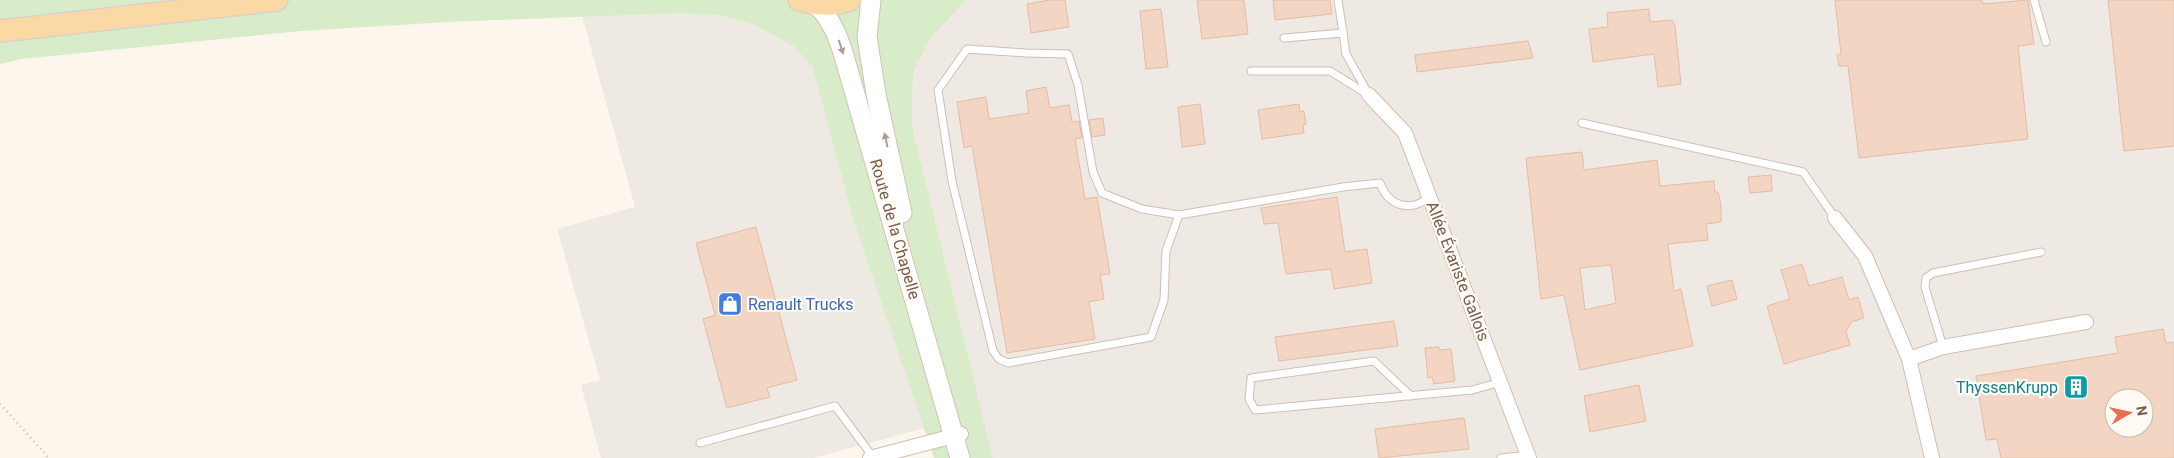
<svg xmlns="http://www.w3.org/2000/svg" width="2174" height="458" font-family="Roboto,sans-serif">
<style>
.industrial{fill:#efe9e4;fill-rule:evenodd}
.green{fill:#d8ecc9}
.building{fill:#f3d5c3;stroke:#e6bba3;fill-rule:evenodd}
.lines{fill:none;stroke-linecap:round;stroke-linejoin:round}
.service-casing{stroke:#d1beb0;stroke-width:9}
.minor-casing{stroke:#d1beb0;stroke-width:16}
.secondary-casing{stroke:#d6c0b0;stroke-width:21}
.primary-casing{stroke:#dad1cd;stroke-width:24}
.path{stroke:#d9b8a5;stroke-width:2.5;stroke-dasharray:1 4;stroke-linecap:butt}
.service{stroke:#fff;stroke-width:7}
.minor{stroke:#fff;stroke-width:14}
.secondary{stroke:#fff;stroke-width:19}
.primary{stroke:#fbd9a5;stroke-width:21}
.oneway{fill:#af9d94}
.labels{text-anchor:middle;dominant-baseline:central;stroke-width:4.5;stroke-linejoin:round;paint-order:stroke}
.street-label{font-size:16px;fill:#7a5c4d;stroke:#fffaf3}
.shop-label{font-size:16px;fill:#366cbe;stroke:#fffaf3;text-anchor:start}
.culture-label{font-size:16px;fill:#0d838f;stroke:#fffaf3;text-anchor:end}
</style>
<rect width="100%" height="100%" fill="#fdf6ec"/>
<!-- industrial -->
<g class="industrial">
<path d="M967,0H2174V458H993L912,126L913,73L931,37ZM2114,398H2144V428H2114Z"/>
<path d="M676,13L720,15L757,26L793,46L812,66L853,219L925,428L813,458H601L581,385L600,380L557,229L635,207L582,16Z"/>
</g>
<!-- green -->
<path class="green" d="M0,0H967L931,37L913,73L912,126L993,458H934L853,219L812,66L793,46L757,26L720,15L676,13L448,22L301,31L22,59L0,64Z"/>
<!-- building -->
<g class="building">
<path d="M1050,0H1065L1069,27L1031,33L1027,4Z"/>
<path d="M1197,0H1244L1248,34L1202,39Z"/>
<path d="M1273,0H1330L1332,14L1275,20Z"/>
<path d="M1835,0H1982L1983,4L2028,0L2034,44L2018,46L2028,139L1859,158L1848,66H1839L1837,55L1841,54Z"/>
<path d="M2108,0H2174V146L2124,151Z"/>
<path d="M1161,9L1168,67L1146,69L1140,11Z"/>
<path d="M1649,9L1650,22L1672,20L1675,26L1681,84L1658,87L1654,54L1593,62L1589,29L1608,27L1607,13Z"/>
<path d="M1528,41L1533,58L1417,72L1415,55Z"/>
<path d="M1046,87L1050,108L1069,105L1072,122L1079,121L1082,138L1075,139L1085,199L1097,197L1110,274L1100,275L1104,299L1089,302L1095,339L1007,353L972,146L964,148L957,102L986,97L989,119L1029,113L1026,91Z"/>
<path d="M1200,104L1205,144L1182,147L1178,107Z"/>
<path d="M1299,104L1300,112L1304,111L1306,124L1303,125L1304,133L1262,139L1258,110Z"/>
<path d="M1103,118L1105,135L1092,137L1089,120Z"/>
<path d="M1582,152L1584,170L1657,160L1660,186L1714,181L1715,192H1718L1721,205V222L1706,224L1708,240L1668,244L1674,291L1681,289L1693,346L1580,370L1564,295L1541,299L1526,158ZM1611,265L1616,303L1585,310L1580,268Z"/>
<path d="M1771,175L1772,191L1750,193L1748,177Z"/>
<path d="M1337,197L1345,252L1367,249L1372,283L1334,289L1331,269L1286,274L1278,223L1264,224L1261,208Z"/>
<path d="M756,227L797,380L767,388L770,397L727,408L703,319L715,315L696,243Z"/>
<path d="M1802,264L1809,286L1842,277L1849,300L1858,297L1864,318L1851,322L1846,331L1850,345L1784,364L1767,306L1790,299L1781,270Z"/>
<path d="M1732,280L1737,299L1712,306L1707,286Z"/>
<path d="M1394,321L1398,346L1279,361L1275,337Z"/>
<path d="M2163,329L2166,343L2174,342V458H2001L1997,439L1986,440L1976,376L2118,353L2115,337ZM2114,398H2144V428H2114Z"/>
<path d="M1439,347V350L1451,349L1455,381L1434,384L1432,377L1428,378L1425,348Z"/>
<path d="M1639,385L1646,421L1590,432L1584,396Z"/>
<path d="M1464,418L1469,449L1379,458L1375,429Z"/>
</g>
<g class="lines">
<defs>
<g id="service">
<path d="M1338,0L1343,33"/>
<path d="M2034,0L2046,42"/>
<path d="M1284,38L1343,33L1346,54L1369,95"/>
<path d="M1251,71H1330L1367,94"/>
<path d="M1582,123L1803,172L1835,218"/>
<path d="M1179,215L1166,251L1164,300L1151,337L1008,363L999,359L993,351L952,181L938,90L967,49L1026,53L1068,54L1078,85L1093,172L1102,193L1142,209L1179,215L1343,187L1380,183C1388,206 1411,213 1429,197"/>
<path d="M1943,347L1925,287L1926,278L1933,273L2041,252"/>
<path d="M1411,396L1374,361L1251,378L1249,399L1255,410L1472,390L1501,382"/>
<path d="M700,443L835,406L873,457"/>
<path d="M1501,458L1528,455"/>
</g>
<g id="minor">
<path d="M1369,95L1405,133L1529,458"/>
<path d="M1835,218L1865,256L1909,359L1932,458"/>
<path d="M1909,359L1943,347L2086,322"/>
<path d="M870,458L961,434"/>
</g>
<g id="secondary">
<path d="M871,0L867,37L876,94L902,213"/>
<path d="M817,5C832,21 838,36 844,56L960,458"/>
</g>
<g id="primary">
<path d="M799,0C817,5 832,6 850,0"/>
<path d="M0,31L277,0"/>
</g>
</defs>
<!-- service casing -->
<use href="#service" class="service-casing"/>
<!-- minor casing -->
<use href="#minor" class="minor-casing"/>
<!-- secondary casing -->
<use href="#secondary" class="secondary-casing"/>
<!-- primary casing -->
<use href="#primary" class="primary-casing"/>
<!-- path -->
<path class="path" d="M0,404L49,458"/>
<!-- service -->
<use href="#service" class="service"/>
<!-- minor -->
<use href="#minor" class="minor"/>
<!-- secondary -->
<use href="#secondary" class="secondary"/>
<!-- primary -->
<use href="#primary" class="primary"/>
</g>
<!-- one-way arrows -->
<defs><path id="oneway-solid" d="M-6-.8H1V-3.2L6.5 0L1 3.2V.8H-6Z" transform="scale(1.25)"/></defs>
<g class="oneway">
<use href="#oneway-solid" transform="translate(841 47) rotate(72)"/>
<use href="#oneway-solid" transform="translate(886 140) rotate(-102)"/>
</g>
<!-- icons -->
<defs>
<symbol id="shop-square" viewBox="-11 -11 22 22"><rect x="-9" y="-9" width="18" height="18" rx="4" fill="#3f7fe0" stroke="#fffaf3"/><path d="M-5-2.5h2.3a2.7 3.5 0 0 1 5.4 0H5L5.5 6h-11ZM-1.5-2.5h3a1.5 2.3 0 0 0-3 0Z" fill="#fff"/></symbol>
<symbol id="building-square" viewBox="-11 -11 22 22"><rect x="-9" y="-9" width="18" height="18" rx="4" fill="#0f9aa8" stroke="#fffaf3"/><path d="M-4-6H4V6H1V3H-1V6H-4ZM-2.5-4.3h1.7v1.8h-1.7ZM.8-4.3h1.7v1.8H.8ZM-2.5-1h1.7V.8h-1.7ZM.8-1h1.7V.8H.8Z" fill="#fff"/></symbol>
</defs>
<g fill-rule="evenodd">
<use href="#shop-square" x="716" y="290" width="28" height="28"/>
<use href="#building-square" x="2062" y="373" width="28" height="28"/>
</g>
<g class="labels">
<!-- street labels -->
<g class="street-label">
<text transform="translate(895 229) rotate(74)">Route de la Chapelle</text>
<text transform="translate(1458 271) rotate(69)">Allée Évariste Gallois</text>
</g>
<!-- shop labels -->
<g class="shop-label">
<text x="748" y="304">Renault Trucks</text>
</g>
<!-- culture labels -->
<g class="culture-label">
<text x="2058" y="387">ThyssenKrupp</text>
</g>
</g>
<!-- north arrow -->
<g transform="translate(2129 413) rotate(81)"><circle r="24" fill="#fffaf3" stroke="#cabbb1"/>
<path d="M0-4L9 19L0 12L-9 19Z" fill="#e76f51"/>
<text y="-8" font-size="14" font-weight="bold" text-anchor="middle" fill="#7a5c4d">N</text>
</g>
</svg>
